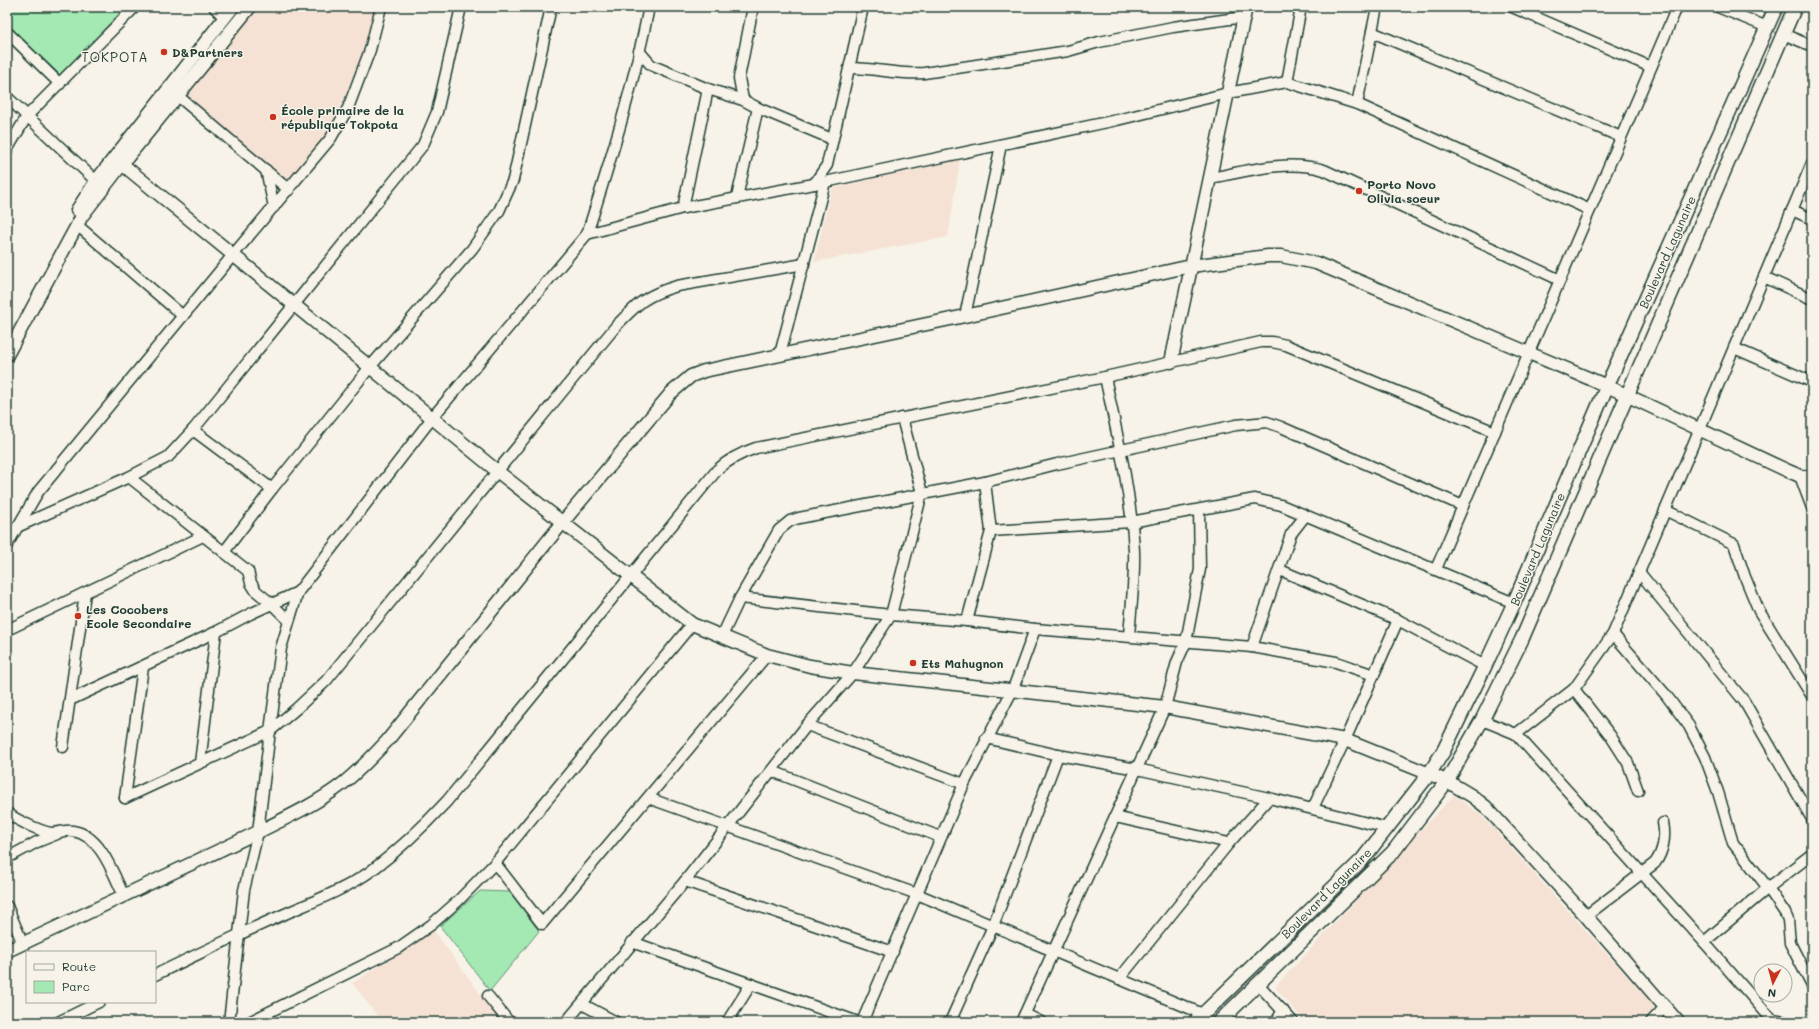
<svg xmlns="http://www.w3.org/2000/svg" width="1819" height="1029" font-family="Mali,sans-serif">
<style>
.built{fill:#f5e2d4}
.green{fill:#a4e8b3;stroke:#629274}
.lines{fill:none;stroke-linecap:round;stroke-linejoin:round}
.minor-casing{stroke:#1f3d34;stroke-width:13}
.tertiary-casing{stroke:#1f3d34;stroke-width:15}
.secondary-casing{stroke:#1f3d34;stroke-width:16}
.minor{stroke:#f7f3e8;stroke-width:10}
.tertiary{stroke:#f7f3e8;stroke-width:12}
.secondary{stroke:#f7f3e8;stroke-width:13}
.poi-dot{fill:#c8321e;stroke:#f7f3e8;stroke-width:1.5}
.labels{text-anchor:middle;dominant-baseline:central;stroke-width:3;stroke-linejoin:round;paint-order:stroke}
.poi-label{font-size:12px;font-weight:bold;fill:#1f3d34;stroke:#f7f3e8;text-anchor:start}
.street-label{font-size:12px;fill:#1f3d34;stroke:#f7f3e8}
.neighbourhood-label{font-size:13px;letter-spacing:1px;fill:#1f3d34;stroke:#f7f3e8}
</style>
<rect width="100%" height="100%" fill="#f7f3e8"/>
<filter id="ink" filterUnits="userSpaceOnUse"><feTurbulence type="fractalNoise" baseFrequency=".025" numOctaves="2"/><feDisplacementMap in="SourceGraphic" scale="8" xChannelSelector="R" yChannelSelector="G"/><feConvolveMatrix kernelMatrix="1 2 1 2 8 2 1 2 1" color-interpolation-filters="sRGB"/></filter>
<g filter="url(#ink)">
<!-- built -->
<g class="built">
<path d="M255,7H376L367,43L326,141L287,185L182,93Z"/>
<path d="M960,160L948,237L814,262L832,188Z"/>
<path d="M1454,795L1482,816L1655,1007L1641,1022H1305L1275,987Z"/>
<path d="M434,931L501,1022H382L352,983Z"/>
</g>
<!-- green -->
<g class="green">
<path d="M7,7H119L123,10L60,75L7,24Z"/>
<path d="M480,891L510,892L539,931L490,991L440,926Z"/>
</g>
<g class="lines">
<defs>
<g id="minor">
<path d="M214,7L225,18"/>
<path d="M1512,7L1651,67"/>
<path d="M1718,7L1767,27"/>
<path d="M7,32L60,84"/>
<path d="M1372,32L1621,137"/>
<path d="M1783,34L1812,46"/>
<path d="M639,51L651,65L708,89L743,100L758,108L832,139"/>
<path d="M850,68C875,68 899,75 924,73L1068,51L1099,42L1173,27L1244,17"/>
<path d="M1287,82L1301,7"/>
<path d="M178,96L289,190"/>
<path d="M7,97L96,181"/>
<path d="M743,100L739,78L753,7"/>
<path d="M1357,104L1377,7"/>
<path d="M7,150L27,116L135,7"/>
<path d="M266,170L274,207"/>
<path d="M1210,178C1247,171 1287,159 1324,170L1560,280"/>
<path d="M814,184L827,165L863,7"/>
<path d="M737,197L758,108"/>
<path d="M683,208L708,89"/>
<path d="M1792,210L1812,219"/>
<path d="M77,225L183,316"/>
<path d="M587,234C611,159 634,84 649,7"/>
<path d="M1764,277L1812,299"/>
<path d="M965,316L1001,145"/>
<path d="M1734,348L1812,382"/>
<path d="M780,354L825,182"/>
<path d="M1105,377C1117,434 1131,492 1134,551C1135,579 1131,608 1129,636"/>
<path d="M193,430L272,489"/>
<path d="M1800,476L1812,508"/>
<path d="M129,477L248,571L251,583L256,591L272,604L288,620"/>
<path d="M1665,510L1734,544L1745,577L1759,611L1812,696"/>
<path d="M17,527L129,477L168,457L193,430L423,145L437,112L461,7"/>
<path d="M991,531L1131,522L1255,499L1281,505L1514,603"/>
<path d="M7,545L38,492L233,255L331,138L348,108L370,50L381,7"/>
<path d="M224,552L272,489L370,367L472,249L499,211L513,180L551,7"/>
<path d="M1436,569L1677,7"/>
<path d="M1280,570L1398,620L1485,666"/>
<path d="M1639,572L1744,701L1812,819"/>
<path d="M740,598L891,615L967,621L1035,629L1252,647L1336,662L1374,675"/>
<path d="M967,621L991,531L985,482"/>
<path d="M7,630L203,536"/>
<path d="M1613,634L1666,695L1689,726L1705,757L1718,792L1733,843L1768,888L1785,913L1788,920L1790,943L1812,986"/>
<path d="M722,636L740,598L779,530L790,521L799,518L985,482L1057,464L1236,425L1267,422L1281,427L1463,506"/>
<path d="M1252,647L1291,534L1305,516"/>
<path d="M1574,689L1610,735L1628,763L1638,791"/>
<path d="M70,700L216,632L250,614L298,592"/>
<path d="M1482,720L1516,734L1704,942L1774,1022"/>
<path d="M807,725L964,784"/>
<path d="M1516,734L1574,689L1613,634L1812,163"/>
<path d="M986,738L1058,755L1137,769L1269,798L1387,828"/>
<path d="M63,747L85,593"/>
<path d="M200,763L216,632"/>
<path d="M772,771L940,837"/>
<path d="M125,798L270,731L296,709L326,681L616,326C638,303 646,295 677,286L804,264"/>
<path d="M125,798L143,667"/>
<path d="M648,798L917,894L1203,1014"/>
<path d="M1313,808L1345,740L1398,620"/>
<path d="M7,813C17,820 39,831 51,833C58,833 65,830 73,831C101,835 113,874 124,896"/>
<path d="M1115,817L1229,843"/>
<path d="M7,858L37,842L57,834"/>
<path d="M495,863L542,924L767,655"/>
<path d="M685,881L893,952"/>
<path d="M7,906L23,944"/>
<path d="M1586,916L1655,863C1663,852 1666,837 1663,823"/>
<path d="M632,942L858,1022"/>
<path d="M1704,942L1768,888L1812,854"/>
<path d="M155,975C196,955 237,935 278,917C309,903 343,891 371,871C399,850 423,827 447,801L717,470C729,459 741,453 756,448L1105,377L1261,342H1272L1286,345L1495,432"/>
<path d="M1119,979L1229,843L1269,798"/>
<path d="M1258,984L1293,1022"/>
<path d="M488,996L509,1022"/>
<path d="M582,1004L616,1022"/>
<path d="M1025,1014L1041,1022"/>
<path d="M1773,1020L1785,1022"/>
<path d="M58,1022L99,1002"/>
<path d="M229,1022L244,890L258,832L270,731L281,648L298,592L432,418L587,234L683,208L825,182L1117,120L1228,93L1287,82L1357,104L1590,210"/>
<path d="M249,1022L398,948L431,925L458,901L495,863L692,624"/>
<path d="M566,1022L685,881L807,725L853,673L891,615L922,493L902,418"/>
<path d="M727,1022L751,984"/>
<path d="M862,1022L964,784L1013,689L1035,629"/>
<path d="M950,1022L993,926L1058,755"/>
<path d="M1021,1022L1165,707L1177,662L1186,642L1200,569L1199,510"/>
<path d="M1276,1022L1283,1010"/>
<path d="M1651,1022L1665,1007"/>
</g>
<g id="tertiary">
<path d="M122,164L497,471L692,624L767,655L810,666L853,673L1165,707L1345,740L1447,781L1472,796L1486,807L1586,916L1678,1022"/>
<path d="M77,210L96,181L233,7"/>
<path d="M7,355L82,216L122,164L250,7"/>
<path d="M1171,362L1246,7"/>
<path d="M7,951L258,832C286,818 316,804 341,785C358,772 373,756 387,741L563,522L671,393L691,376L704,371L965,316L1191,266L1268,256H1281L1316,263L1607,386L1786,470L1800,476L1812,477"/>
</g>
<g id="secondary">
<path d="M1195,1022L1362,860L1429,774L1443,752L1485,666L1514,603L1607,386L1776,7"/>
<path d="M1219,1022L1393,852L1447,781L1482,720L1522,639L1795,7"/>
</g>
</defs>
<!-- minor casing -->
<use href="#minor" class="minor-casing"/>
<!-- tertiary casing -->
<use href="#tertiary" class="tertiary-casing"/>
<!-- secondary casing -->
<use href="#secondary" class="secondary-casing"/>
<!-- minor -->
<use href="#minor" class="minor"/>
<!-- tertiary -->
<use href="#tertiary" class="tertiary"/>
<!-- secondary -->
<use href="#secondary" class="secondary"/>
</g>
</g>
<!-- markers -->
<g class="poi-dot">
<circle cx="164" cy="52" r="4"/>
<circle cx="273" cy="117" r="4"/>
<circle cx="1359" cy="191" r="4"/>
<circle cx="78" cy="616" r="4"/>
<circle cx="913" cy="663" r="4"/>
</g>
<g class="labels">
<!-- poi labels -->
<g class="poi-label">
<text x="172" y="52">D&amp;Partners</text>
<text x="281" y="110">École primaire de la<tspan x="281" dy="14">république Tokpota</tspan></text>
<text x="1367" y="184">Porto Novo<tspan x="1367" dy="14">Olivia soeur</tspan></text>
<text x="86" y="609">Les Cocobers<tspan x="86" dy="14">Ecole Secondaire</tspan></text>
<text x="921" y="663">Ets Mahugnon</text>
</g>
<!-- street labels -->
<g class="street-label">
<text transform="translate(1667 252) rotate(-66)">Boulevard Lagunaire</text>
<text transform="translate(1537 549) rotate(-67)">Boulevard Lagunaire</text>
<text transform="translate(1326 893) rotate(-45)">Boulevard Lagunaire</text>
</g>
<!-- neighbourhood labels -->
<g class="neighbourhood-label">
<text x="115" y="56">TOKPOTA</text>
</g>
</g>
<!-- margin -->
<rect width="1819" height="1029" fill="none" stroke="#f7f3e8" stroke-width="24"/>
<rect x="12" y="12" width="1795" height="1005" fill="none" stroke="#1f3d34" stroke-width="1.5" filter="url(#ink)"/>
<!-- legend -->
<rect x="26" y="951" width="130" height="52" fill="#f7f3e8" stroke="#a1aaa0"/>
<rect x="34" y="964" width="20" height="6" fill="#f7f3e8" stroke="#a1aaa0"/>
<text x="62" y="971" font-size="12" fill="#1f3d34">Route</text>
<rect x="34" y="981" width="20" height="12" fill="#a4e8b3" stroke="#a1aaa0"/>
<text x="62" y="991" font-size="12" fill="#1f3d34">Parc</text>
<!-- north arrow -->
<g transform="translate(1773 983) rotate(186)"><circle r="19" fill="#f7f3e8" stroke="#a1aaa0"/>
<path d="M0-3L7 15L0 10L-7 15Z" fill="#c8321e"/>
<text y="-6" font-size="11" font-weight="bold" text-anchor="middle" fill="#1f3d34">N</text>
</g>
</svg>
